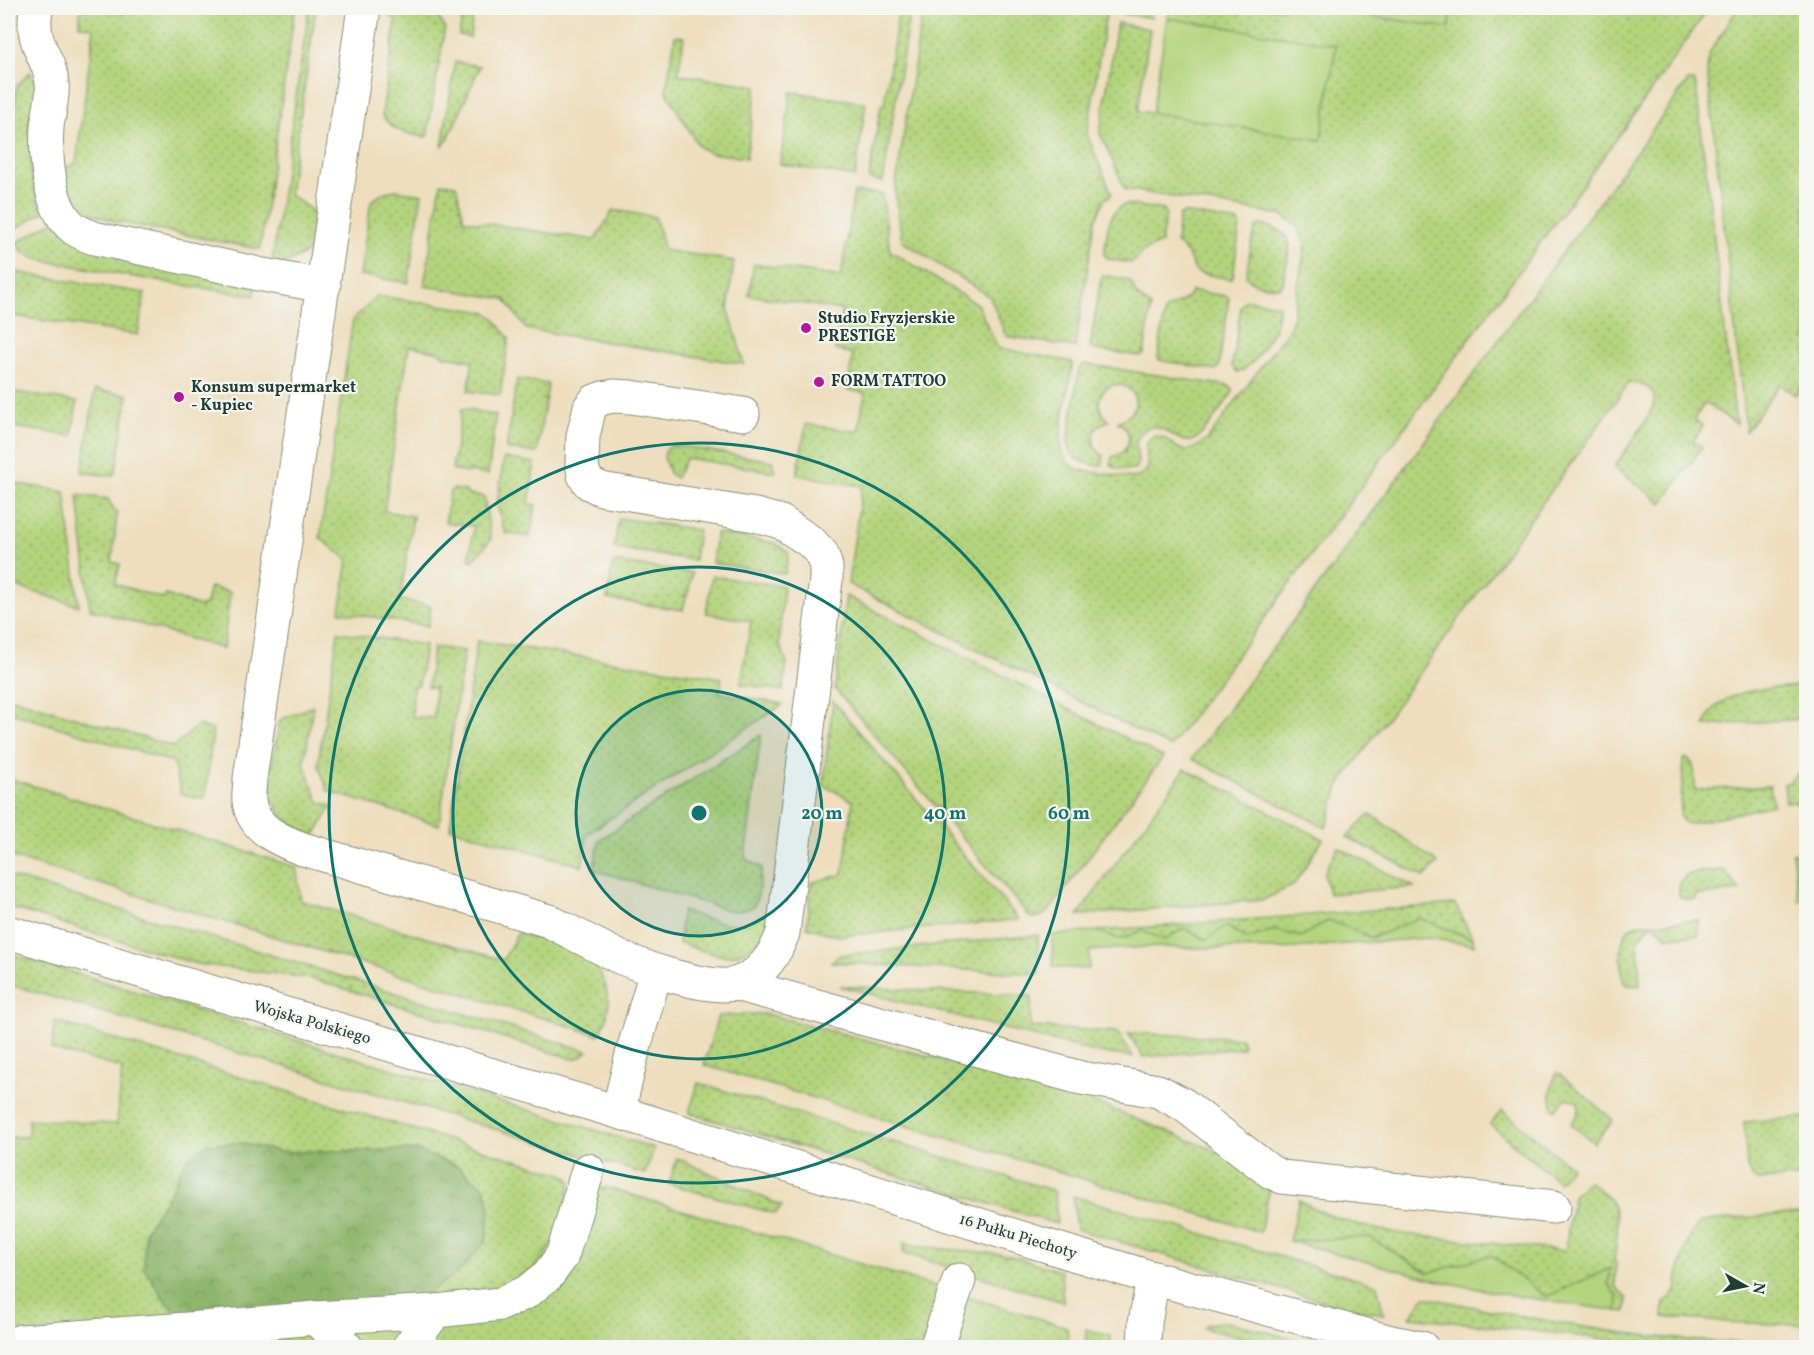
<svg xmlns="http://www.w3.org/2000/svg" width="1814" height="1355" font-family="Vollkorn,serif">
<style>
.grass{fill:url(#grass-dots);stroke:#698858;stroke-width:1.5}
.forest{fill:url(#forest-crowns);stroke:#567a50;stroke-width:1.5}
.garden{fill:#b3d47c;stroke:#698858;stroke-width:1.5}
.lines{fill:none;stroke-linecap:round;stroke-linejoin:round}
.pedestrian-casing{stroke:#868e79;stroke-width:35}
.minor-casing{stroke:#868e79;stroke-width:35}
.pedestrian{stroke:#fff;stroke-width:33}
.minor{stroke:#fff;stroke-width:33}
.ring{fill:none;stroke:#0f766e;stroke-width:3}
.poi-dot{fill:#b5179e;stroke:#f6f6f2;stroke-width:2}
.labels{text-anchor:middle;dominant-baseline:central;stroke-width:4.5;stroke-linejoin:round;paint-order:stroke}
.poi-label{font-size:16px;font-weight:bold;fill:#1f3d34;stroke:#f6f6f2;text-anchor:start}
.street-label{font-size:16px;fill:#1f3d34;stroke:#f6f6f2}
.centre{fill:#0f766e;stroke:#f6f6f2;stroke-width:3}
.ring-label{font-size:18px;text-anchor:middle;font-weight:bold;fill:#0f766e;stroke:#f6f6f2;stroke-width:4.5;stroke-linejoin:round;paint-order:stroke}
</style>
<defs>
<pattern id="grass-dots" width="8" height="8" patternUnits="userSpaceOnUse" patternTransform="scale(1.5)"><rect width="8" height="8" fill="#b3d47c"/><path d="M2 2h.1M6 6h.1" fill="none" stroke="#91ad66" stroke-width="1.8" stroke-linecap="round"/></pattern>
<pattern id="forest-crowns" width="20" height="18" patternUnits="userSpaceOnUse" patternTransform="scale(1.5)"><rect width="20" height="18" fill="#8eb66c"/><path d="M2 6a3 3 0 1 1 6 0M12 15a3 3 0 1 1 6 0" fill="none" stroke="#73955a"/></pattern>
</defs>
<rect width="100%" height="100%" fill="#f6f6f2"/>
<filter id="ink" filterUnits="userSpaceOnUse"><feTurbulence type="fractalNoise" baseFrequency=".0167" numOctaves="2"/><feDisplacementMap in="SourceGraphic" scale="12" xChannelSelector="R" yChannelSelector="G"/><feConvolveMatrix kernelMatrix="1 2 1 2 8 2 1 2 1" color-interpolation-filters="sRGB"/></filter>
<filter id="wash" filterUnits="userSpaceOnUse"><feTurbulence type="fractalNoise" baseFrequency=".008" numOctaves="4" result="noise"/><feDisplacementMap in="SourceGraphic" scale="24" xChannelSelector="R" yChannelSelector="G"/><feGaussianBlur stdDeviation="1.35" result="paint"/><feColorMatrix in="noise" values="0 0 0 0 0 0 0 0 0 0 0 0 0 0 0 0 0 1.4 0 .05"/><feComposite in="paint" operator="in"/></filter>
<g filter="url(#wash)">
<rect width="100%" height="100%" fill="#eedebe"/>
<!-- grass -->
<g class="grass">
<path d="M81,8H295L260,249L114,221L91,213H79L68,195L62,170L76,163L94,28L79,25Z"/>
<path d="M309,8H316L289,194L317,214L311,250L286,264L272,262Z"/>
<path d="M392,8H433L445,28L427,137C408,135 393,132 382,115L396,18L390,17Z"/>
<path d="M464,8H474L470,37L459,35Z"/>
<path d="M899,8H910L883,182L869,179L881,105H884Z"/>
<path d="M923,8H1107L1087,135L1112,194L1104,200L1095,222L1075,347L1006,336L990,297L902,241L895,191Z"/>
<path d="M1119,8H1153L1151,18L1119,13Z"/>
<path d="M1169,8H1318L1449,28L1452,8H1709L1626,126L1170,747L848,584L862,486L797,475L806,424L858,432L865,393L847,390L853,354L835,350L842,310L749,295L754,264L841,277L854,192L882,194L890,251L977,304L998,348L1073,362C1070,381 1057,437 1062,453C1065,461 1070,466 1078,470L1133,478L1139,477L1148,469L1146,444L1153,436C1176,434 1174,467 1208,439L1291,326L1305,247C1302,231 1296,222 1281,215L1125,189L1100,133L1117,23L1150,29L1138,111L1321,140L1336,45L1167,18Z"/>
<path d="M1738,8H1806V391L1801,387L1795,395L1780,384L1746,431L1707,68L1710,52Z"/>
<path d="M675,36L684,37L678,74L757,86L746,158L711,153L699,147L666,91Z"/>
<path d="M455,62L480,66L448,139L442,147Z"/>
<path d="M30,72C47,96 33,135 31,163C30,179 36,197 44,212L10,232L8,228V149L17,86Z"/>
<path d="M1688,81H1693L1696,86L1736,424L1705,403L1694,419L1703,426L1693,441L1702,447L1662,503L1614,467C1624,452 1650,419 1654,403C1657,387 1640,383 1629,383L1340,784L1326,828L1192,759Z"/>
<path d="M791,92L866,103L855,177L780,164Z"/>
<path d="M441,183L456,185L464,220L595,240L613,210L655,217L664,250L734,261L728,308L744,364L526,329L505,299L424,286Z"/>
<path d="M395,190L422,194L408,283L360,275L371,201L385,192Z"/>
<path d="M1126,204L1164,210L1166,213L1161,243L1143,251L1136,260L1130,263L1109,259L1104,255C1107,237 1106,211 1126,204Z"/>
<path d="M1184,213L1238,222L1240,224L1233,277L1230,279L1199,273L1195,270L1187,253L1176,243L1179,216Z"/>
<path d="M52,222L256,287L254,296L169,283L36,259C27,255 22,252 16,243Z"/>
<path d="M1260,225C1275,228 1286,229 1290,246L1283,284L1280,287C1269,286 1254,286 1246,277C1249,261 1250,242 1257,226Z"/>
<path d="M14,272L145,293L138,335L8,315V277Z"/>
<path d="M1103,275L1128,280L1131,282L1136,294L1151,307L1144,354L1141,356L1096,350L1090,346L1101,278Z"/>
<path d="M1192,291L1227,296L1229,299L1219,367L1215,370L1159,360L1158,358L1165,311C1174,302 1184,305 1192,291Z"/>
<path d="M378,296L486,312L494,318L509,338L500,395L468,391L473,361L442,355L441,352L409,346L384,511L413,516L400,600L431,606L428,626L340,612L348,560L320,538L353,319Z"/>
<path d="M1249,300L1278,305L1279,307L1275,329C1267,341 1251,371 1237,372L1232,366L1241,306L1245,301Z"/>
<path d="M1084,364L1229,386L1231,388L1233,392C1224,403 1204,438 1191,441C1175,445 1155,410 1138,437C1132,448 1142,457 1136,468C1129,471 1117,470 1111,465L1112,457C1131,453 1135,432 1118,422C1159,404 1117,366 1101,395C1096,405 1102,414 1109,421C1090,426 1088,447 1104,456L1102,464L1100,466C1084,463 1070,461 1068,442L1079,369Z"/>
<path d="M517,379L548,384L537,453L506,449Z"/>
<path d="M95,390L128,395L117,464L115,473L111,476L82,472Z"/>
<path d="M9,391L77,402L72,436L8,426Z"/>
<path d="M462,409L474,410V412L496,415L488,475L470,472L469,470L468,473L452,470Z"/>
<path d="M673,445L772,461L775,472L686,458L676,478L669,473L664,457L666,449Z"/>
<path d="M504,458L535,463L529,503L536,505L530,537L505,533L497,505Z"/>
<path d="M8,482L65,492L79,606L8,584Z"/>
<path d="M453,489L466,491V494L484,497L491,539L473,561L469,560L474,526L445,522L450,491H452Z"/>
<path d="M78,495L108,499L117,514L112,562L120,564L115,584L164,599L166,595L200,607L206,604L210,587L230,592L223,649L90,609Z"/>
<path d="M619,518L698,530L694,560L614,548Z"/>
<path d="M716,533L775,543L789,553L785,574L712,563Z"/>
<path d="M613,562L692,573L688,595H684L686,597L683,610L607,599Z"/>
<path d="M712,576L784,586L779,644L787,662L783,691L741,684L751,621L706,613Z"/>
<path d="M846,596L1163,757L1049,911L1040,917L1031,918L835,689Z"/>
<path d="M338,632L425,645L419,685L413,686L412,717L434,718L435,688L428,687L433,647L464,651L439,825L328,791L318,764Z"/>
<path d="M477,641L722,678L720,693L782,704V705L587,834L582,866L450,828Z"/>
<path d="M1806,686V724L1800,719L1705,726C1714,686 1774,688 1806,686Z"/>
<path d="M8,697L174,747L198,725L213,730L205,798H196L181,794L173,762L8,712Z"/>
<path d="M833,701L1019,920L838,936L807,927L811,883L843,874L853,801L823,785Z"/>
<path d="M313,706L304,764L319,802L332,806L315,835C252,816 272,770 280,720Z"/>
<path d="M761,735L745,858L762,868L757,900L753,907L739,911H731L594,870L599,840Z"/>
<path d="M1687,758C1697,764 1694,780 1695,790L1770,786L1773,805L1689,824L1685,823L1680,817L1684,759Z"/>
<path d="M1185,769L1323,839L1294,885L1263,900L1078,915Z"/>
<path d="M1797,773L1806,781V807L1793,802H1786L1784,784L1790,782Z"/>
<path d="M8,778L296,867L301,901L503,960L518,933L583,952L597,967L605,984L609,1003L606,1021L599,1035L8,856Z"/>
<path d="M1369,815L1373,816L1438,863L1424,877L1347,837Z"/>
<path d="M1338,847L1414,887L1329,894L1324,873Z"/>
<path d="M1792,853H1806V900L1799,901Z"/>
<path d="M1722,870L1726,872L1740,891L1696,895V899L1688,900L1679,896C1676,868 1702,872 1722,870Z"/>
<path d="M8,876L29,882L588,1051L580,1057L573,1059L309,978L197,964L8,907Z"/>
<path d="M1455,904L1473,939L1419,918L1372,938L1329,920L1301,937L1274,930L1247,939L1226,926L1206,940L1184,928L1165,940L1142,931L1120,939L1096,931Z"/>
<path d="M770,910C768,918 768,926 764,933C756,947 736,959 720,955C706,953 693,947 679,943L682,911C716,921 739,935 770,910Z"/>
<path d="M1698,920L1699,935L1668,937L1652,924L1638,940L1640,986L1626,985L1623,981C1622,962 1615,929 1639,924Z"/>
<path d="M1038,935L1039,974L831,962L840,955Z"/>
<path d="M8,953L654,1148L645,1174L8,984Z"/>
<path d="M840,986L1032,996L1030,1027L1117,1032L1133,1057L1095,1052Z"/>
<path d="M752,1014H766L1074,1094L1219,1152L1270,1187L1260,1232L704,1065L718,1016Z"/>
<path d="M54,1021L562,1174L568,1177L571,1182L558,1245L527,1283L406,1303L490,1209L485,1188L456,1165L415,1150L280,1152L239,1143L166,1200L145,1231L188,1320L8,1337V1137H28L29,1119L117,1124L122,1068L52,1050Z"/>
<path d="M1128,1033L1241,1038L1243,1046L1242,1048L1143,1057Z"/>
<path d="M1557,1072L1613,1120L1594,1143L1571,1124C1577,1117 1582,1110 1577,1101L1568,1098L1564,1100L1555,1110C1547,1098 1551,1084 1557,1072Z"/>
<path d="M698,1083L1055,1191L1057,1224L689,1113Z"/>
<path d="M1502,1110L1571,1167L1559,1182L1490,1125Z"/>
<path d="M1806,1117V1177L1759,1180L1752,1177L1747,1167L1744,1122Z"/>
<path d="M677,1158L782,1206L776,1214L669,1184Z"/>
<path d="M1588,1181C1595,1187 1604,1193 1610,1200C1622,1217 1616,1242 1614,1261L1616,1262L1615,1286L1627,1298L1626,1312L1617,1311L1618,1297L1608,1285L1610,1269L1546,1297L1491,1255L1428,1273L1369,1237L1289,1241L1299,1200C1346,1229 1404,1235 1459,1240C1494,1244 1530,1247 1565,1251L1573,1196Z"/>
<path d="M602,1188H609L940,1288L921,1347L419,1348L441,1319L499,1312L596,1189Z"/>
<path d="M1073,1196L1377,1285L1384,1314L1342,1307L1076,1229Z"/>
<path d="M1806,1212V1325L1721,1322L1663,1317L1664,1303L1676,1292L1679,1269L1687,1244L1693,1231L1700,1223L1709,1221Z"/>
<path d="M904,1243L916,1246L1008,1255L1061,1271L1063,1302L903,1253Z"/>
<path d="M965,1296L1067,1327L1069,1347L949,1348Z"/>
<path d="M1425,1297C1512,1315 1599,1332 1687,1340C1727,1343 1767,1343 1806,1344V1347H1668L1597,1338L1410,1317Z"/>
<path d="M414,1319L399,1347H357L340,1326Z"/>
<path d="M1222,1322L1233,1323L1325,1347H1280L1203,1328L1208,1324Z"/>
<path d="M302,1327L334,1348H209L216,1340Z"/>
<path d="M1086,1329L1110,1336L1112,1347H1087Z"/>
</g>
<!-- forest -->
<path class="forest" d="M239,1143L280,1152L415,1150L456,1166L485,1188L490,1209L486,1241L459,1272L428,1293L406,1303L188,1320L166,1302L144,1268L145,1231L166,1200L185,1161L207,1144Z"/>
<!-- garden -->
<g class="garden">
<path d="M1318,8H1452L1449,28Z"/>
<path d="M1167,18L1336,45L1321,140L1152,113Z"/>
<path d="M1419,918L1473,939L1474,945L1428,938L1280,949L1145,947L1089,951V969L1053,967L1052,935L1096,931L1120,939L1142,931L1165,940L1184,928L1206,940L1226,926L1247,939L1274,930L1301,937L1329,920L1372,938Z"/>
<path d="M1369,1237L1428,1273L1491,1255L1546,1297L1611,1268L1608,1284L1618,1297L1617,1311L1504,1294L1439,1281L1289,1241Z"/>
</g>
</g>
<g filter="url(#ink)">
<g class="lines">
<defs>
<g id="pedestrian">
<path d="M315,1318L347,1348"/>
<path d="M8,1345L21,1341L214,1327L315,1318L436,1311L501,1304L527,1292L548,1275L562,1256L588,1170"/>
<path d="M408,1348L436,1311"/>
<path d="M936,1348L959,1280"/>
</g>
<g id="minor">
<path d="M36,8C35,16 34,26 36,35C39,52 51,65 52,83C54,97 48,114 47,128C45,156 49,205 70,225C76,231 85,235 94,238L263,275L324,286"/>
<path d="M364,8L250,778C250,785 248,794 249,801C252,829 281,841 303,849L549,921L619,957L656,971L632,1055L618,1112"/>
<path d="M8,932L618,1112L1070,1253L1153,1278L1391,1342L1422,1348"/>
<path d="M656,971C675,977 720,990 738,983C761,975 775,955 783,933L826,580V567L822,554L811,542L781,522L755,515L601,489L589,483L584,475L582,464L583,436L590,407L595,401L603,398L614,396L631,397L743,414"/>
<path d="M736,984L1081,1078L1158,1091L1184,1105L1263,1166L1271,1172L1282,1177L1554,1207"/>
<path d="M1144,1348L1145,1323L1153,1278"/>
</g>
</defs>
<!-- pedestrian casing -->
<use href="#pedestrian" class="pedestrian-casing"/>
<!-- minor casing -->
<use href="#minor" class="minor-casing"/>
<!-- pedestrian -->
<use href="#pedestrian" class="pedestrian"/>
<!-- minor -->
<use href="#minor" class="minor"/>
</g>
</g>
<!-- distance rings -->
<circle cx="699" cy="813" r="123" fill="#0f766e" fill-opacity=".12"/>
<g class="ring">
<circle cx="699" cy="813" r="123"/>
<circle cx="699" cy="813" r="246"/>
<circle cx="699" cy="813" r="370"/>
</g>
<!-- markers -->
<g class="poi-dot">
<circle cx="806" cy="328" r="6"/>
<circle cx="819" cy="382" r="6"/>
<circle cx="179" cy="397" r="6"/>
</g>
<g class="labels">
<!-- poi labels -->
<g class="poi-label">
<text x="818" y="319">Studio Fryzjerskie<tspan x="818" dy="18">PRESTIGE</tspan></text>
<text x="831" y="382">FORM TATTOO</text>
<text x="191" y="388">Konsum supermarket<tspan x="191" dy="18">- Kupiec</tspan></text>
</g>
<!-- street labels -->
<g class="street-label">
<text transform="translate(312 1023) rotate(16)">Wojska Polskiego</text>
<text transform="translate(1018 1237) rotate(17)">16 Pułku Piechoty</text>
</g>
</g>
<circle cx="699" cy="813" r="9" class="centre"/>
<g class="ring-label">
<text x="822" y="819">20 m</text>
<text x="945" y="819">40 m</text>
<text x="1069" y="819">60 m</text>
</g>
<!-- margin -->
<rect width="1814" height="1355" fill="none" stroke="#f6f6f2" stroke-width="30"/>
<!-- north arrow -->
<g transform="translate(1745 1286) rotate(99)" stroke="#f6f6f2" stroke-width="4.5" paint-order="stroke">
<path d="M0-4.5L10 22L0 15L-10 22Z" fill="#1f3d34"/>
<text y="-9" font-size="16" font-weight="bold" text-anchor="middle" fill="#1f3d34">N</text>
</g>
</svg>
